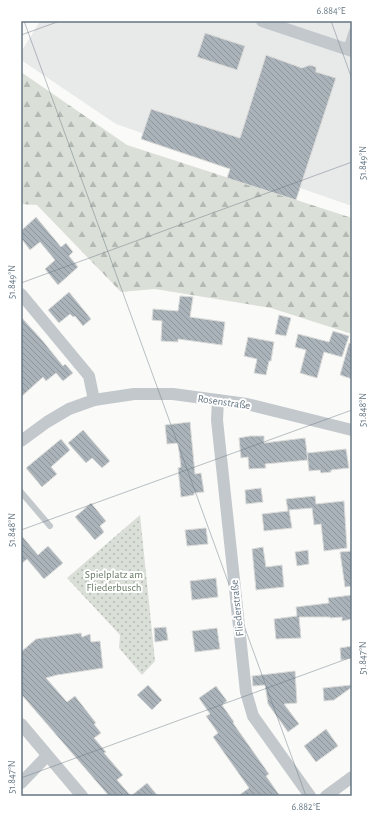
<svg xmlns="http://www.w3.org/2000/svg" width="373" height="817" font-family="'Alegreya Sans',sans-serif">
<style>
.built{fill:#e8e9e9}
.forest{fill:url(#forest-firs)}
.park{fill:url(#park-dots)}
.building{fill:url(#building-back-hatch);stroke:#dcdcda}
.lines{fill:none;stroke-linecap:round;stroke-linejoin:round}
.service{stroke:#c3c8cc;stroke-width:6}
.minor{stroke:#c3c8cc;stroke-width:12}
.ticks{fill:none;stroke:#657683;stroke-width:1;stroke-opacity:0.45}
.labels{text-anchor:middle;dominant-baseline:central;stroke-width:4;stroke-linejoin:round;paint-order:stroke}
.street-label{font-size:11px;fill:#657683;stroke:#fff}
.park-label{font-size:11px;fill:#687a64;stroke:#fff}
.neatline{fill:none;stroke:#657683;stroke-width:1.5}
.ticks-label{font-size:10px;text-anchor:middle;fill:#657683}
</style>
<defs>
<pattern id="forest-firs" width="22" height="20" patternUnits="userSpaceOnUse"><rect width="22" height="20" fill="#dadfd7"/><path d="M5 1l3.5 6h-7zM16 11l3.5 6h-7z" fill="#b4b9b4"/></pattern>
<pattern id="park-dots" width="8" height="8" patternUnits="userSpaceOnUse"><rect width="8" height="8" fill="#dadfd7"/><path d="M2 2h.1M6 6h.1" fill="none" stroke="#b4b9b4" stroke-width="1.8" stroke-linecap="round"/></pattern>
<pattern id="building-back-hatch" width="6" height="6" patternUnits="userSpaceOnUse"><rect width="6" height="6" fill="#aab3b9"/><path d="M-1 5l2 2M0 0l6 6M5-1l2 2" fill="none" stroke="#8e969c"/></pattern>
</defs>
<rect width="100%" height="100%" fill="#fafaf8"/>
<!-- built -->
<path class="built" d="M40,21H352V206L116,124L21,60V52Z"/>
<!-- forest -->
<path class="forest" d="M21,72L127,145L352,218V334L271,308L155,289L121,292L37,205L21,204Z"/>
<!-- park -->
<path class="park" d="M140,515L155,661L142,675L119,648L120,635L67,578Z"/>
<!-- building -->
<g class="building">
<path d="M205,33L245,46L237,70L197,57Z"/>
<path d="M266,55L302,68L310,65L316,67V72L336,78L296,200L227,178L230,169L141,139L151,109L240,138Z"/>
<path d="M36,217L61,247L66,243L73,252L69,256L78,267L58,285L45,269L55,260L40,242L30,250L21,238V231Z"/>
<path d="M69,292L91,319L83,326L75,316L73,317L70,314L59,323L48,310Z"/>
<path d="M180,296L193,297L190,317L225,322L222,345L178,339V342L161,341L162,321L152,320L153,309L178,311Z"/>
<path d="M279,315L291,318L286,336L275,334Z"/>
<path d="M21,317L42,340L63,366L65,364L73,373L63,381L56,373L46,381L43,377L21,397Z"/>
<path d="M333,331L349,336L342,357L324,352L317,378L300,373L306,350L295,347L298,334L329,342Z"/>
<path d="M248,337L274,342L271,361H269L266,375L254,373L257,359L244,356Z"/>
<path d="M349,343L352,344V379L340,375Z"/>
<path d="M190,422L195,474L201,473L204,492L194,493V495L181,497L178,468L181,467L178,443L167,444L165,425Z"/>
<path d="M83,430L110,461L102,468L92,458L86,463L68,443Z"/>
<path d="M250,436H264V443L305,438L308,460L265,464L266,468L249,469L248,457L241,458L239,438Z"/>
<path d="M61,439L70,450L51,467L57,474L42,487L26,468Z"/>
<path d="M346,449L349,468L331,470V472L321,473L320,470L309,471L307,453Z"/>
<path d="M261,488L263,502L246,504L245,490Z"/>
<path d="M315,496L316,504L344,501L347,548L324,551L321,524L314,525L312,508L289,510L292,528L264,531L262,514L288,511L286,499Z"/>
<path d="M91,503L106,521L100,526L104,532L95,540L75,517Z"/>
<path d="M206,528L208,544L187,546L185,530Z"/>
<path d="M21,535L38,555L48,546L63,563L44,579L27,559L21,564Z"/>
<path d="M263,547L266,567L282,565L284,587L256,590L252,549Z"/>
<path d="M308,550L309,564L297,566L295,552Z"/>
<path d="M352,551V586L345,587L340,552Z"/>
<path d="M216,578L218,597L192,600L190,581Z"/>
<path d="M352,595V619L342,621V617L330,618V617H299L301,638L276,639L274,619L297,616L296,607L329,603L328,598Z"/>
<path d="M166,627L168,640L155,642L154,628Z"/>
<path d="M217,628L220,649L195,652L192,631Z"/>
<path d="M81,633L82,637L90,634L91,642L100,641L103,668L57,675L46,678L67,702L75,696L96,723L94,724L101,733L94,738L106,752L104,753L123,775L117,780L131,796H109L21,694V652L36,639Z"/>
<path d="M352,646V658L341,660L340,648Z"/>
<path d="M295,671L297,703L284,704L299,724L288,732L268,704L265,685L253,686L252,676Z"/>
<path d="M148,685L162,700L152,710L137,695Z"/>
<path d="M352,685V687L334,700L324,701L323,688Z"/>
<path d="M216,686L227,701L222,705L234,722L233,723L269,774L266,776L280,796H238L249,788L213,737L218,733L206,716L210,714L199,698Z"/>
<path d="M326,729L338,746L316,762L304,746Z"/>
<path d="M147,783L158,796H131Z"/>
</g>
<g class="lines">
<!-- service -->
<g class="service">
<path d="M346,49L352,31"/>
<path d="M21,492L50,526"/>
</g>
<!-- minor -->
<g class="minor">
<path d="M262,21L352,51"/>
<path d="M21,294L89,376L94,400"/>
<path d="M218,400L217,420L246,692L253,716L310,796"/>
<path d="M21,441L47,422L69,409L94,400L134,394H173L247,404L352,430"/>
<path d="M21,724L82,796"/>
<path d="M21,783L47,756"/>
<path d="M326,796L352,777"/>
</g>
</g>
<!-- ticks -->
<path class="ticks" d="M24,21L306,796M331,21L352,79M21,35L60,21M21,283L352,162M21,530L352,410M21,778L352,657"/>
<g class="labels">
<!-- street labels -->
<g class="street-label">
<text transform="translate(224 402) rotate(8)">Rosenstraße</text>
<text transform="translate(237 608) rotate(-96)">Fliederstraße</text>
</g>
<!-- park labels -->
<g class="park-label">
<text x="114" y="574">Spielplatz am<tspan x="114" dy="13">Fliederbusch</tspan></text>
</g>
</g>
<!-- border -->
<rect width="373" height="817" fill="none" stroke="#ffffff" stroke-width="44"/>
<rect x="22" y="22" width="329" height="773" class="neatline"/>
<g class="ticks-label">
<text x="331" y="14">6.884°E</text>
<text transform="translate(362 163) rotate(-90)" y="4">51.849°N</text>
<text transform="translate(11 282) rotate(-90)" y="4">51.849°N</text>
<text transform="translate(362 410) rotate(-90)" y="4">51.848°N</text>
<text transform="translate(11 530) rotate(-90)" y="4">51.848°N</text>
<text transform="translate(362 658) rotate(-90)" y="4">51.847°N</text>
<text transform="translate(11 777) rotate(-90)" y="4">51.847°N</text>
<text x="306" y="810">6.882°E</text>
</g>
</svg>
